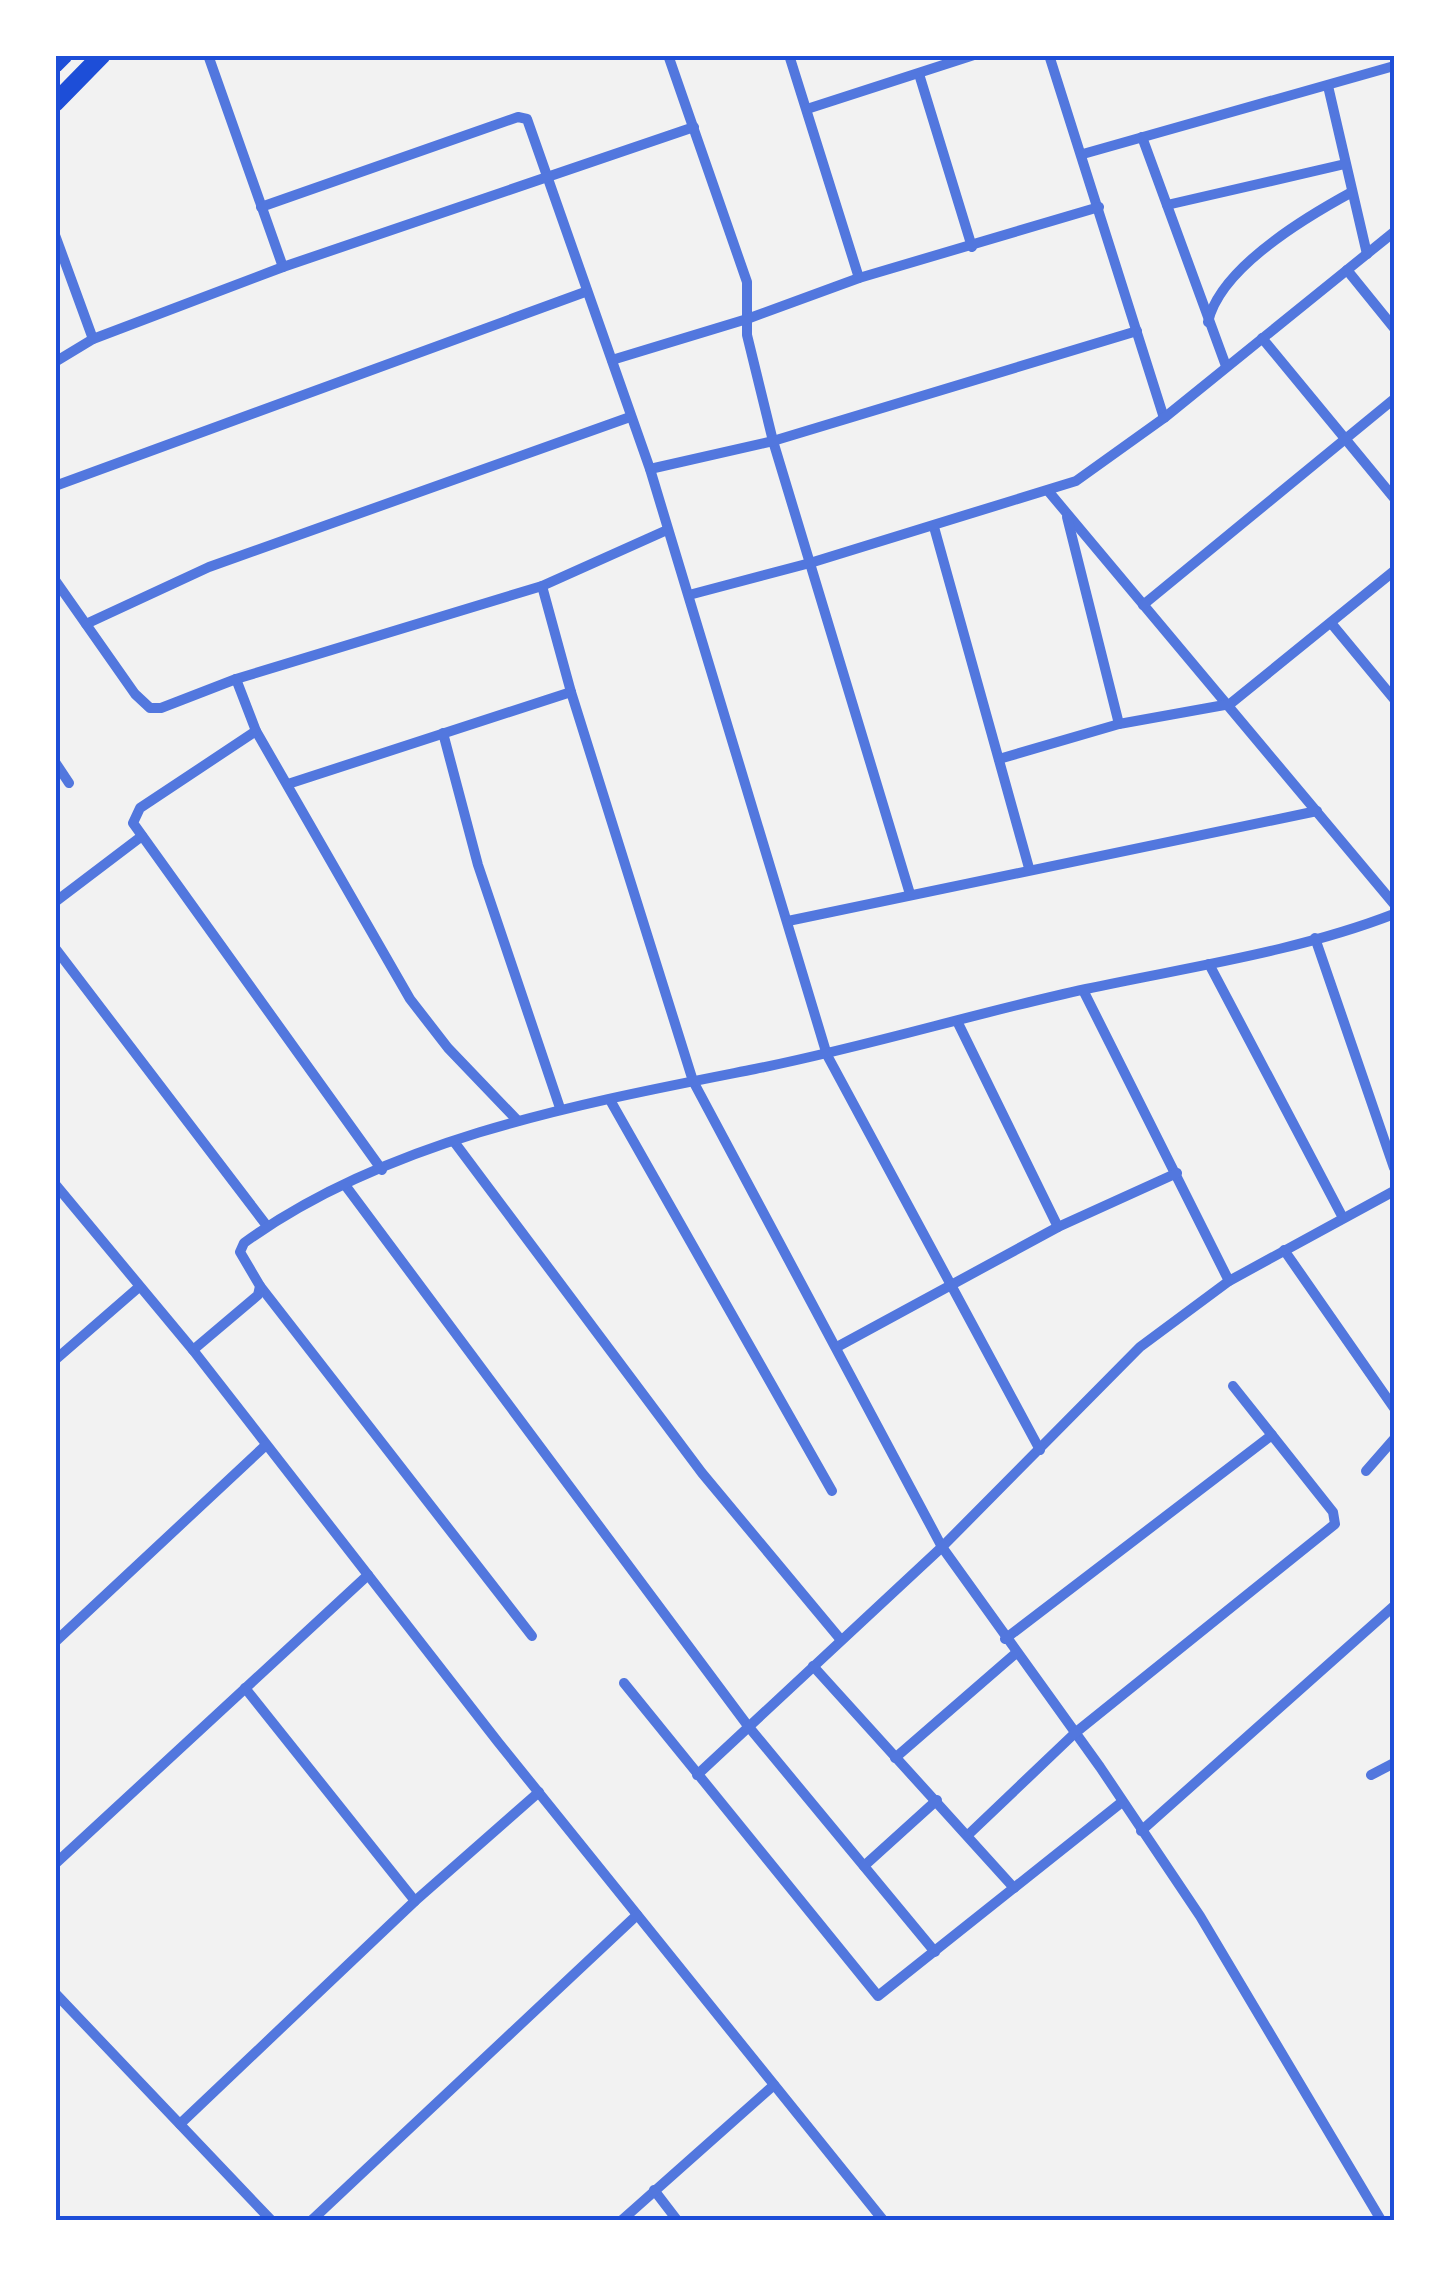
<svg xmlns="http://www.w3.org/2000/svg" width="1449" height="2275" font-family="'Fira Sans Condensed',sans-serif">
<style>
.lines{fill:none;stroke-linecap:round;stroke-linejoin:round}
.minor{stroke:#5277de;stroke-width:10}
.secondary{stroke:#1d4ed8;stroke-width:18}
.neatline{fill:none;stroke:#1d4ed8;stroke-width:4}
</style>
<rect width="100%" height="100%" fill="#f2f2f2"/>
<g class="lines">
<!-- minor -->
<g class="minor">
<path d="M208,55L283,267"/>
<path d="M668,55L747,282V335L773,441L910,894"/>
<path d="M789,55L859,278"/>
<path d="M1049,55L1164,418"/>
<path d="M919,74L972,247"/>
<path d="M1328,86L1367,254"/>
<path d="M807,109L974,55"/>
<path d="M1142,137L1226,366"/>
<path d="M1083,154L1394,66"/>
<path d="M1167,205L1345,164"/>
<path d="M261,207L518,117L527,119L650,469L827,1055L1040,1450"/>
<path d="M55,235L93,339"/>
<path d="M1347,270L1394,328"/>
<path d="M1208,322C1220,268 1306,217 1352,192"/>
<path d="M1262,338L1394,498"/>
<path d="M612,360L747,319L859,278L1099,207"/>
<path d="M55,362L93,339L283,267L694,127"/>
<path d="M650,469L773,441L1137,331"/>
<path d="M55,486L585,292"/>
<path d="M1049,492L1394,904"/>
<path d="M1067,517L1119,724"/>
<path d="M934,527L1029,868"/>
<path d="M55,580L135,694L150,708H161L236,679L542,586L667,530"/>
<path d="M542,586L571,692L693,1081L942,1547L1100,1767L1200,1916L1381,2220"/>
<path d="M689,595L810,563L1076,481L1164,418L1394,232"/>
<path d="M1143,605L1394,399"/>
<path d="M1331,623L1394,699"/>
<path d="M86,624L209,567L630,417"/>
<path d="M236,679L256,731L410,999L448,1048L518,1121"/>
<path d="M256,731L140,808L133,823L382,1170"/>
<path d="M443,733L478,865L560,1108"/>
<path d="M999,759L1119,724L1230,704L1394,571"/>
<path d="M55,762L69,783"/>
<path d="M288,784L571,692"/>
<path d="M55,902L142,836"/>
<path d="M788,921L1317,811"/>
<path d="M1315,938L1394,1168"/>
<path d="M55,948L267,1226"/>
<path d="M1209,964L1342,1216"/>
<path d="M1083,990L1229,1281"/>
<path d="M957,1021L1058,1227"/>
<path d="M610,1100L832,1491"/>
<path d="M455,1143L702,1473L841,1640"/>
<path d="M55,1184L193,1350L498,1742L883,2220"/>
<path d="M345,1185L748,1726L935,1952"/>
<path d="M1284,1250L1394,1408"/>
<path d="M260,1286L532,1636"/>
<path d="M837,1347L1058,1227L1177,1173"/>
<path d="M193,1350L258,1295L260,1286L240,1252L244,1243C389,1138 583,1103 755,1069C866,1047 975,1013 1086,989C1188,967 1296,952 1394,914"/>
<path d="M55,1360L139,1287"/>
<path d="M1366,1471L1394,1439"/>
<path d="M1005,1639L1272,1435"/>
<path d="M55,1642L266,1445"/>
<path d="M813,1666L1014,1888"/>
<path d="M624,1683L878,1996L1122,1802"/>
<path d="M245,1688L415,1901"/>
<path d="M895,1758L1016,1653"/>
<path d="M697,1775L942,1547L1140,1347L1229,1281L1394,1191"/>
<path d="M1371,1775L1394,1763"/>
<path d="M1141,1831L1394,1606"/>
<path d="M969,1834L1075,1733L1335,1524L1333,1512L1233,1386"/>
<path d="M55,1864L368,1575"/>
<path d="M864,1866L937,1800"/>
<path d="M55,1993L271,2220"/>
<path d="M180,2124L415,1901L539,1792"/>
<path d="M654,2190L677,2220"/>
<path d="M312,2220L637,1915"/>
<path d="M622,2220L774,2085"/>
</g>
<!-- secondary -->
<g class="secondary">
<path d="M55,64L64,55"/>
<path d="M55,103L102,55"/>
</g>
</g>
<!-- border -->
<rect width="1449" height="2275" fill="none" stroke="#ffffff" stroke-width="115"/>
<rect x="58" y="58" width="1334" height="2160" class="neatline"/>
</svg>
